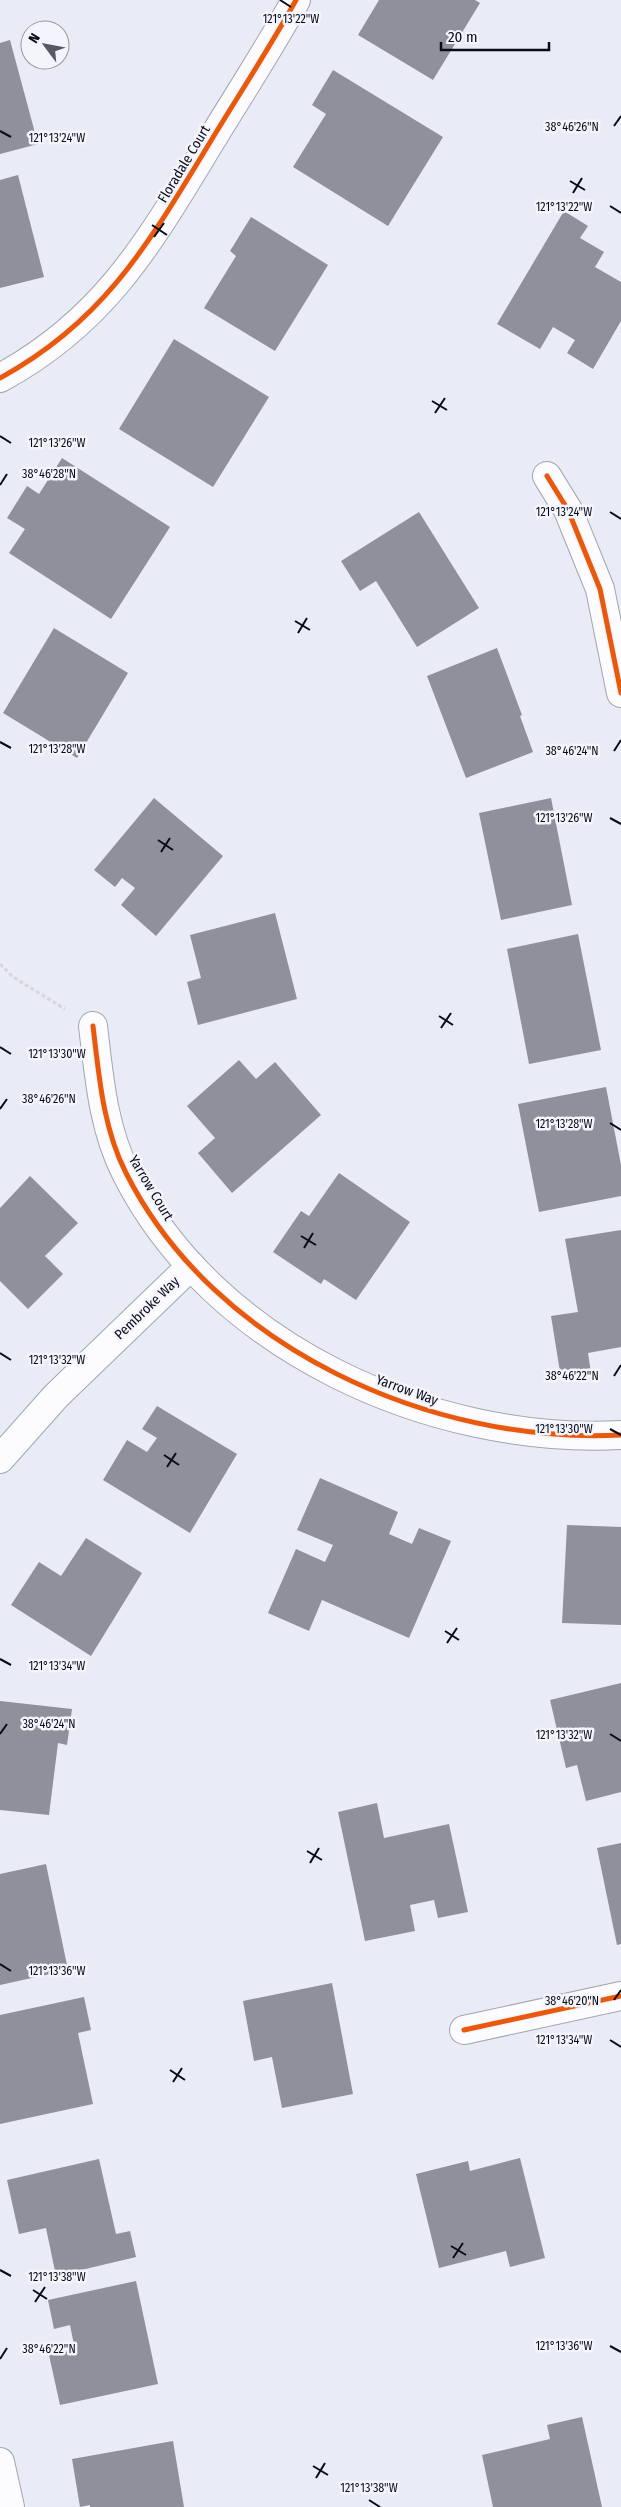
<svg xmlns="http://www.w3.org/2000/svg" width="621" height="2507" font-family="'Fira Sans Condensed',sans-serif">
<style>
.building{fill:#8f909b}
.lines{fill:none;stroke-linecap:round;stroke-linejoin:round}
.minor-casing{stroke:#a3a5af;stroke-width:30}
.path{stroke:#d6d7da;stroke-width:3;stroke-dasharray:4 2.5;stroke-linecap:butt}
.minor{stroke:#fcfcfe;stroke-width:28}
.cycleway-casing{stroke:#f4f5fc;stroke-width:8}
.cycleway{stroke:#e8590c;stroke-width:5}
.ticks{fill:none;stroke:#090b16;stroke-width:2}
.labels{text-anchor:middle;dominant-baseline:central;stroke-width:5;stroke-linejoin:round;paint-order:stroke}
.street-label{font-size:14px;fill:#090b16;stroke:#f4f5fc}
.ticks-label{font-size:12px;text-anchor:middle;fill:#090b16;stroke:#f4f5fc;stroke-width:5;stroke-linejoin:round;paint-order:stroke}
</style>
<rect width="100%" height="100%" fill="#e9ebf6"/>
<!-- building -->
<g class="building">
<path d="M379,0H475L480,3L433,80L358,35Z"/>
<path d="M10,40L38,144L0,154V43Z"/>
<path d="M333,70L443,137L388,226L293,167L326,114L312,105Z"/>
<path d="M18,175L44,277L0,288V180Z"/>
<path d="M564,211L588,226L580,238L604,252L595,267L621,282V321L593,369L567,353L575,340L553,327L540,349L497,324Z"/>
<path d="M251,217L328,265L275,351L204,308L236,256L230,251Z"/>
<path d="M174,339L269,397L213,487L119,429Z"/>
<path d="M62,458L170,527L111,619L9,553L25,529L7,518L27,486L39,494Z"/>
<path d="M419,512L479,608L417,647L376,581L360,591L341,561Z"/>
<path d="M54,628L128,673L77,758L3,713Z"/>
<path d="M497,648L522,715L520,716L533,752L466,778L427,676Z"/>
<path d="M154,798L223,856L156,936L121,905L135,888L122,878L115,887L94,870Z"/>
<path d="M551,798L572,905L501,920L479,813Z"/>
<path d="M275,913L297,999L198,1025L187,982L201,978L190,935Z"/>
<path d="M578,934L601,1050L529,1064L507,949Z"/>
<path d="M239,1060L256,1079L275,1062L321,1115L232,1193L198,1153L215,1138L187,1106Z"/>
<path d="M606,1087L621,1165V1196L539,1212L518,1104Z"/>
<path d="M339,1173L410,1222L356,1300L324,1279L321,1284L273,1252L301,1211L309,1216Z"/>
<path d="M30,1176L78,1223L45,1256L63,1274L28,1309L0,1281V1208Z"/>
<path d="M621,1230V1347L588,1353L591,1373L561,1378L551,1316L578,1312L565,1239Z"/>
<path d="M157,1406L237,1454L190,1533L103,1480L127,1440L147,1452L157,1438L142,1429Z"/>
<path d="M320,1478L398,1512L389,1534L412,1544L419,1528L451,1541L409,1638L322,1600L309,1631L268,1613L296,1549L325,1562L333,1545L297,1530Z"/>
<path d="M567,1525L621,1527V1625L562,1623Z"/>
<path d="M86,1538L142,1573L91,1656L11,1605L39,1562L61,1576Z"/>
<path d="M621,1683V1792L586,1801L577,1765L566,1768L550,1700Z"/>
<path d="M0,1701L72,1709L67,1745L58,1743L49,1815L0,1810Z"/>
<path d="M377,1803L384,1838L449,1824L468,1912L438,1918L434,1900L410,1905L415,1931L365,1941L338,1812Z"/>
<path d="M621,1843V1944L617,1945L597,1848Z"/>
<path d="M46,1864L68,1970L0,1985V1874Z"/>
<path d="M332,1983L353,2094L282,2108L272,2057L254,2061L243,2001Z"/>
<path d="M84,1997L91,2030L78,2033L93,2104L0,2124V2015Z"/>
<path d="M520,2158L545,2258L510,2267L506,2251L439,2268L416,2174L468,2161L470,2171Z"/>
<path d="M99,2159L116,2234L130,2231L136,2257L56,2276L46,2228L19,2234L7,2180Z"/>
<path d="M136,2281L158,2384L60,2405L49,2355L75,2350L70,2325L54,2329L48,2300Z"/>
<path d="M582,2417L602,2507H493L482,2455L550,2439L547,2425Z"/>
<path d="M173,2441L184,2507H90V2505L80,2507L72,2459Z"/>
</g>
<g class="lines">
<defs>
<g id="minor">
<path d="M0,378C107,320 151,239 212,139C240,93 270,47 296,0"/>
<path d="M547,476L568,510L600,589L621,693"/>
<path d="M93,1026C99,1076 103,1128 126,1173C214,1348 432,1445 621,1435"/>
<path d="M0,1459L56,1396L191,1266"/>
<path d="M464,2030L621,1996"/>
<path d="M0,2462L10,2507"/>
</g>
</defs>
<!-- minor casing -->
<use href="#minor" class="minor-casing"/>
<!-- path -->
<path class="path" d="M0,964L13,977L65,1009"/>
<!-- minor -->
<use href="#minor" class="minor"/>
<defs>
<g id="cycleway">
<path d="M0,378C107,320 151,239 212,139C240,93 270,47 296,0"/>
<path d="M547,476L568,510L600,589L621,693"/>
<path d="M93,1026C99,1076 103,1128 126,1173C214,1348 432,1445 621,1435"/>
<path d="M464,2030L621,1996"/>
</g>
</defs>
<!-- cycleway casing -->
<use href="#cycleway" class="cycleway-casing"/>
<!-- cycleway -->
<use href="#cycleway" class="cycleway"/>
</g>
<!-- ticks -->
<path class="ticks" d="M280,0L291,7M614,126L621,116M0,131L11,137M570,181L585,190M573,193L582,178M610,206L621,213M152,225L167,235M154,237L164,223M432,401L447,410M435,413L445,398M0,436L11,443M0,485L7,474M610,512L621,519M295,621L310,630M298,633L307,618M0,742L11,748M614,751L621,740M610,818L621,824M158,840L173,850M161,852L170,838M439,1016L453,1025M441,1028L451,1013M0,1047L11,1054M0,1109L7,1099M610,1123L621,1130M301,1236L316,1245M304,1248L313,1233M0,1353L11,1360M614,1376L621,1365M610,1429L621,1435M164,1455L179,1465M167,1467L176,1453M445,1631L459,1640M447,1643L457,1628M0,1659L11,1665M0,1734L7,1724M610,1734L621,1741M307,1851L322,1860M310,1863L319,1848M0,1964L11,1971M614,2000L621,1990M610,2040L621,2047M170,2070L185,2080M173,2082L182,2068M451,2246L466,2255M453,2258L463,2243M0,2270L11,2276M33,2290L47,2299M35,2302L45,2287M610,2346L621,2352M0,2359L7,2348M313,2466L328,2475M316,2478L325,2463M369,2500L380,2507"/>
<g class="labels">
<!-- street labels -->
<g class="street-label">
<text transform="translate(184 164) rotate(-59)">Floradale Court</text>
<text transform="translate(151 1188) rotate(59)">Yarrow Court</text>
<text transform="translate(147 1308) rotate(-44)">Pembroke Way</text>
<text transform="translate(407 1390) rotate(20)">Yarrow Way</text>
</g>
</g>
<g class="ticks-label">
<text x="291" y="23">121°13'22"W</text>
<text x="572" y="131">38°46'26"N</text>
<text x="57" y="142">121°13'24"W</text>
<text x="564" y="211">121°13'22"W</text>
<text x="57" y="447">121°13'26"W</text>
<text x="49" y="478">38°46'28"N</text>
<text x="564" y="516">121°13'24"W</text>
<text x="57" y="753">121°13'28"W</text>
<text x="572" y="755">38°46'24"N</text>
<text x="564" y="822">121°13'26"W</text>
<text x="57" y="1058">121°13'30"W</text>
<text x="49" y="1103">38°46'26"N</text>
<text x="564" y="1128">121°13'28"W</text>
<text x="57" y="1364">121°13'32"W</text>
<text x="572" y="1380">38°46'22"N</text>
<text x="564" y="1433">121°13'30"W</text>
<text x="57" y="1670">121°13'34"W</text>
<text x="49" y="1728">38°46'24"N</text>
<text x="564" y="1739">121°13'32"W</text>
<text x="57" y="1975">121°13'36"W</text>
<text x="572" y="2005">38°46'20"N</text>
<text x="564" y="2044">121°13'34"W</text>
<text x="57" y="2281">121°13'38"W</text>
<text x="564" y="2350">121°13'36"W</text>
<text x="49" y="2353">38°46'22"N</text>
<text x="369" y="2492">121°13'38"W</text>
</g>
<!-- north arrow -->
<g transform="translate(45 45) rotate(302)"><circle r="24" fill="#f4f5fc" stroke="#9697a0"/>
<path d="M0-4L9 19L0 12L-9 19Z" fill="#575964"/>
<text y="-8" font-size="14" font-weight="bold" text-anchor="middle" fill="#090b16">N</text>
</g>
<!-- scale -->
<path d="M441 42v8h108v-8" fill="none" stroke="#090b16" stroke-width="2.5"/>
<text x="448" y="42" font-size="15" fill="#090b16" stroke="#f4f5fc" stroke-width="4" paint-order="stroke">20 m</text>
</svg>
